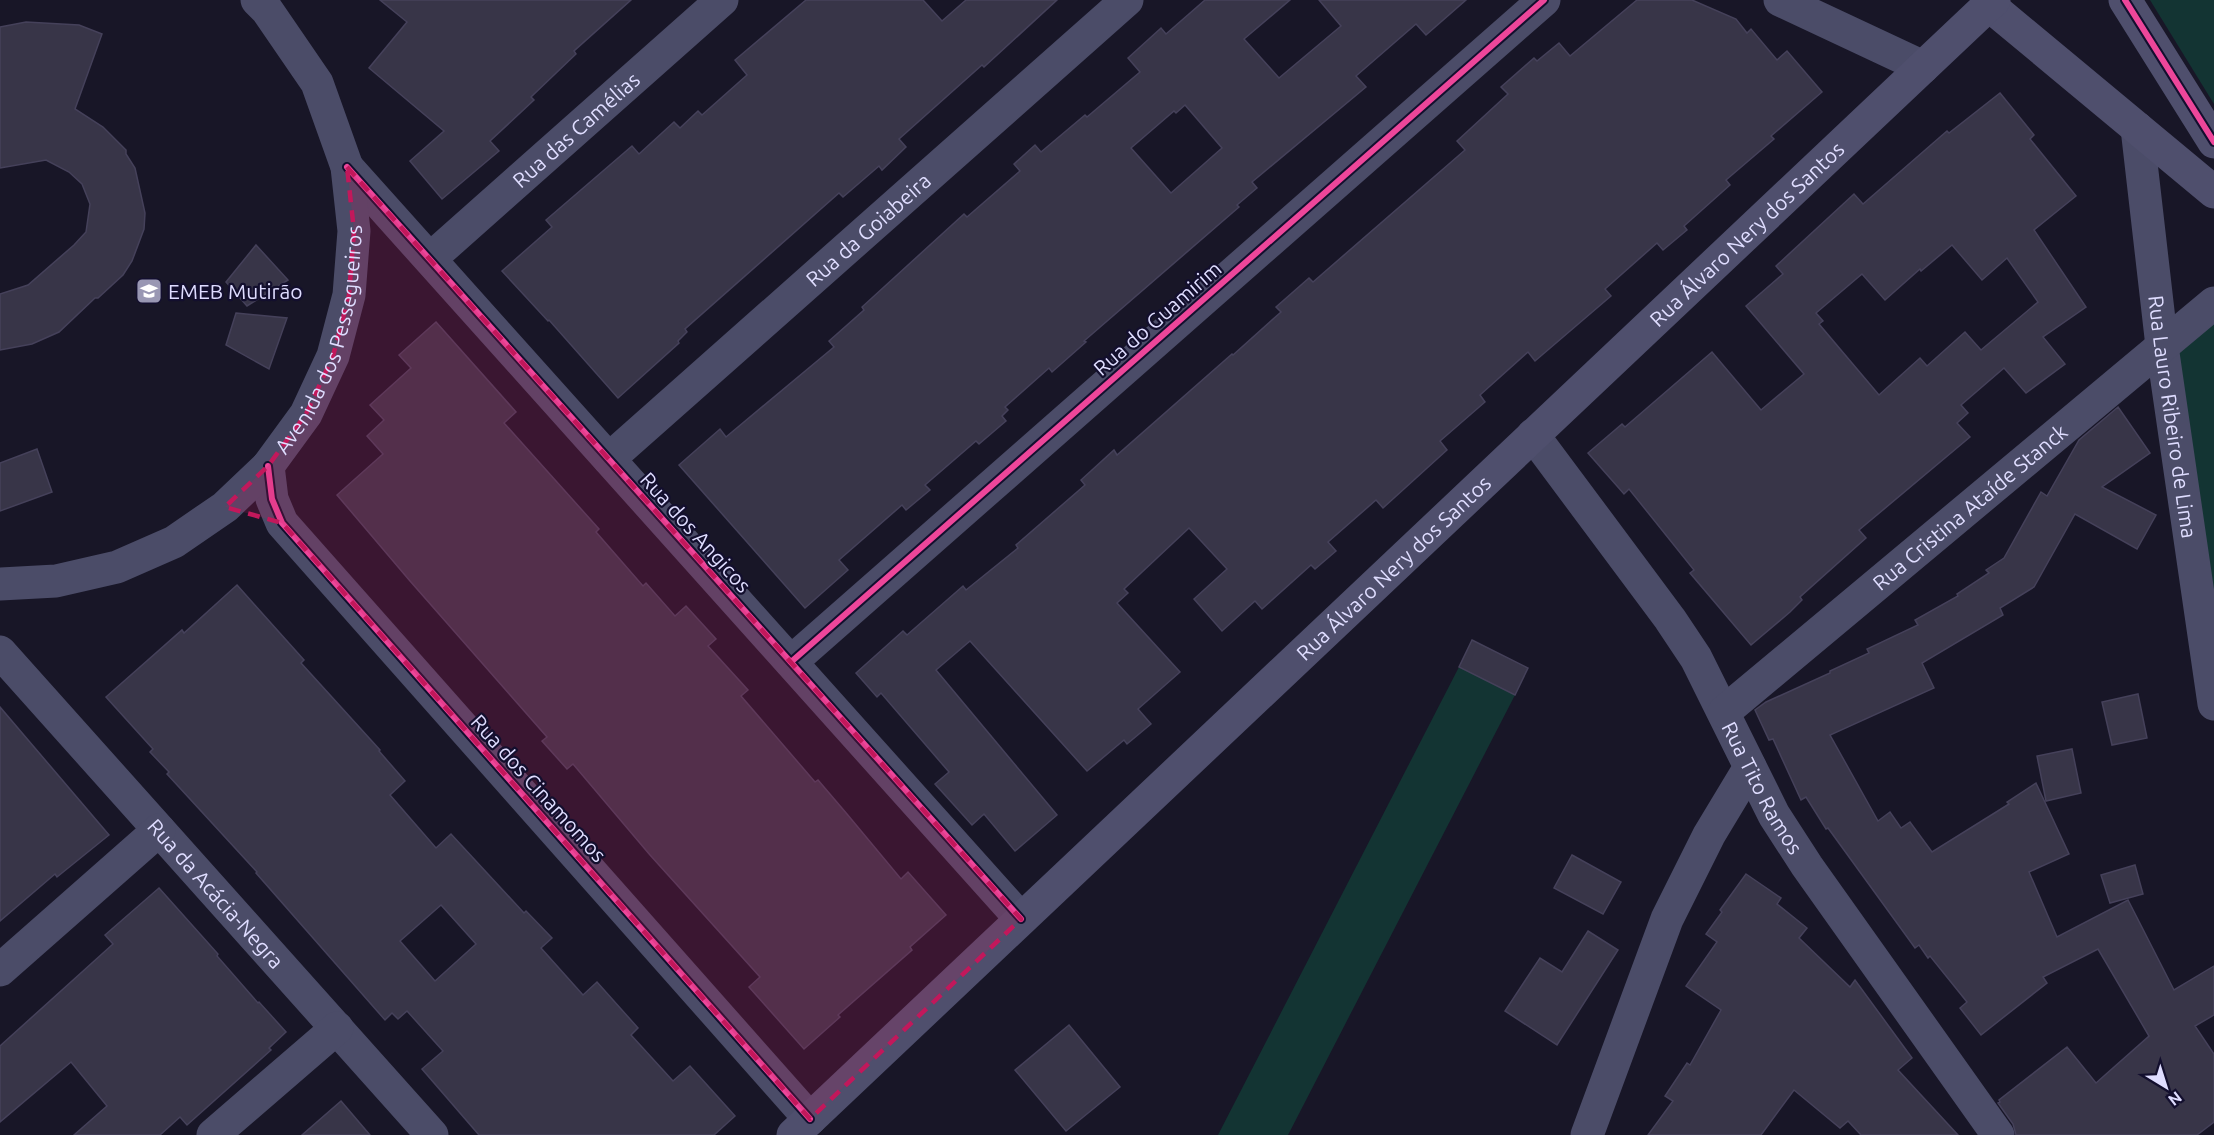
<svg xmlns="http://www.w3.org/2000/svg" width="2214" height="1135" font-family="Ubuntu,sans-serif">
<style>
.green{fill:#133433}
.building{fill:#383548;stroke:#45415a;stroke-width:1.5;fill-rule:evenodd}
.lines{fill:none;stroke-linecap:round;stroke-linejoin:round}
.minor{stroke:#4b4c68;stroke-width:33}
.secondary{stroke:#4f4f6d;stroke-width:33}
.cycleway-casing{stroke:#130f2e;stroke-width:10}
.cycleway{stroke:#ed469a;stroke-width:6}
.marked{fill:#c2185b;fill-opacity:0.2;stroke:#c2185b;stroke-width:4.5;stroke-dasharray:12 8;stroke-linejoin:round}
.labels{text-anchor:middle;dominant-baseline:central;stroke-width:4.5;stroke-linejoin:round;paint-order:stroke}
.street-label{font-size:21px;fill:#dfddff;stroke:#130f2e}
.poi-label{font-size:21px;fill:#dfddff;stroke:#130f2e;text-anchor:start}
</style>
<rect width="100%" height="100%" fill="#181627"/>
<!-- green -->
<g class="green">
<path d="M2150,0H2214V104Z"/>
<path d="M2214,303V707L2162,346Z"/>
<path d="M1459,667L1515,695L1288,1135H1218Z"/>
</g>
<!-- building -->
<g class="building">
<path d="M380,0H631L574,51L576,54L531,97L534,100L490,141L499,151L442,199L410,161L444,131L369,68L407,22Z"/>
<path d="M806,0H923L942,21L966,0H1057L984,67L982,65L899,139L906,147L882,170L879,166L843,197L839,193L685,329L687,332L678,341L679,343L618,398L549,320L548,321L502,271L552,227L546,220L632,146L639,154L674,122L680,128L698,111L702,115L747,75L735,60Z"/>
<path d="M1205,0H1290L1244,39L1279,78L1341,26L1319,0H1466L1426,35L1416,24L1356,76L1366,87L1252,182L1257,188L1237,205L1239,207L1084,341L1086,342L1052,372L1049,368L1005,407L1008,410L1002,416L1006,421L979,444L976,441L925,485L930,490L906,510L902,505L839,560L848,570L805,608L679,465L720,429L726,437L834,347L829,341L864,310L862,307L964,214L967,217L1020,171L1014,164L1035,145L1041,152L1085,115L1087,117L1140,72L1128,58L1161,28L1166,34ZM1185,105L1222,148L1171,193L1131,148L1174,111L1176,113Z"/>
<path d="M1637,0H1692L1736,19L1747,33L1751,29L1777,60L1787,51L1822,92L1771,136L1774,139L1726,180L1730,185L1684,226L1687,230L1663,250L1657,243L1605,289L1611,296L1535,361L1528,352L1480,395L1485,402L1440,441L1447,450L1383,508L1376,500L1328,542L1336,551L1315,569L1311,565L1262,609L1255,601L1222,631L1194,599L1227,569L1189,528L1124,589L1128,593L1117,603L1180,672L1138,709L1151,724L1127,744L1124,740L1087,771L970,641L936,670L1057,815L1015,851L984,814L972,825L935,784L949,772L881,693L877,697L856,673L903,631L907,635L963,586L966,590L1018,548L1016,545L1085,485L1081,480L1114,450L1117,455L1232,354L1233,355L1281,312L1276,307L1309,278L1313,282L1465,150L1457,141L1508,94L1501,87L1534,58L1537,61L1559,43L1570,56Z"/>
<path d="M26,22L79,25L102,34L75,109L103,127L126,150V154L135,168L145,213L144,229L132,261L123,275L98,298H95L59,332L32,344L0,350V294L28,285L74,245L86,232L90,204L82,184L69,172L46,160L0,168V27Z"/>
<path d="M2000,93L2034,135L2030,139L2076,196L2034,230L2086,307L2043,337L2065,364L2026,393L2004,368L1961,405L1968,413L1957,423L1970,437L1859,530L1866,538L1800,597L1802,600L1790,612L1751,645L1690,573L1694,570L1629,489L1624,494L1588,453L1622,424L1625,427L1712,352L1761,410L1804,374L1746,306L1783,274L1776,266L1854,194L1863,204L1947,131L1949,133ZM1952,245L1982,280L2007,258L2038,302L1981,350L1965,332L1927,366L1920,358L1879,395L1819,324L1823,321L1816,313L1862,274L1885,300L1920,269L1921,271Z"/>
<path d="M256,245L288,280L247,306L226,282Z"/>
<path d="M236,313L287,318L269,369L226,345Z"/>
<path d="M436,322L516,412L504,423L599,529L596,532L643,586L646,583L675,616L686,606L716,639L708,646L748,690L741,696L815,782L818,780L847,814L901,879L908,872L946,915L910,947L912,950L838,1015L840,1017L804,1049L749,987L760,977L650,855L573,764L567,769L542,741L547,737L410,581L337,495L383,454L367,436L384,420L370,405L411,368L399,355Z"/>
<path d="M2118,407L2150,453L2102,487L2156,515L2137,549L2075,514L2034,587L2000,608L2003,615L1922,663L1934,688L1830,735L1878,821L1890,812L1901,828L1910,822L1932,852L2009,804L2007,802L2036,783L2069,854L2029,872L2057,937L2128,900L2174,990L2214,966V1015L2195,1026L2214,1054V1122L2197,1135H2016L2013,1124L1998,1103L2000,1102L1999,1100L2067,1047L2096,1083L2149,1036L2098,949L2043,977L2047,983L1981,1035L1960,1008L1967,1002L1930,956L1928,958L1919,945L1915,948L1828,828L1826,829L1806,797L1801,800L1773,739L1769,740L1755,710L1766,702L1830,673V671L1869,653L1867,649L1918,625L1915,620L1958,596L1957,594L1989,573L1986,570L2004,558L2041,492L2047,496L2079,440Z"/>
<path d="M37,449L52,492L0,511V463Z"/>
<path d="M237,585L304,660L301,663L380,750L379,751L405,781L390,795L436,848L451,834L524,913L526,911L552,938L541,948L583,995L597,982L638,1028L631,1035L673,1081L690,1066L735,1116L714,1135H479L422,1069L443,1051L407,1011L398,1019L392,1013L385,1020L256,873L257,872L167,774L169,772L150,752L153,749L106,697L182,630L184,633ZM441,905L476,944L435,981L400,941Z"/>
<path d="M1472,640L1528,668L1515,695L1459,667Z"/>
<path d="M2138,694L2147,738L2112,745L2102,702Z"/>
<path d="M0,707L109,835L57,877L55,874L0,921Z"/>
<path d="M2072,749L2081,793L2046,801L2037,756Z"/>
<path d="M1572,855L1621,882L1603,914L1554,888Z"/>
<path d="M2135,865L2143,894L2110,903L2101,875Z"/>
<path d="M1746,874L1781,898L1777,904L1807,928L1799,938L1850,987L1855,980L1912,1058L1898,1070L1958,1135H1861L1848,1121L1840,1128L1794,1090L1761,1135H1648L1673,1101L1665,1096L1687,1063L1690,1065L1721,1010L1686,986L1717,942L1706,934L1722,912L1720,910Z"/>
<path d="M159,888L218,954L217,956L258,1003L259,1002L286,1032L269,1048L271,1050L187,1125L180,1117L160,1135H74L107,1106L71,1062L0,1122V1046L113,944L105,935Z"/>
<path d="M1588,931L1618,950L1557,1045L1505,1011L1540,958L1562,972Z"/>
<path d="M1069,1025L1120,1087L1066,1131L1015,1070Z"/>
<path d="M341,1101L370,1135H302Z"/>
</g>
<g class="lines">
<!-- minor -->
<g class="minor">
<path d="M1780,0L1923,67"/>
<path id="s1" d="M2137,128L2162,346L2214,704"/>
<path d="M347,167L1021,919"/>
<path id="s2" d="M430,259L722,0"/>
<path id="s3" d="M1533,435L1670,619L1696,658L1774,815L1807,866L1998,1135"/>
<path id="s4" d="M609,459L1127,0"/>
<path d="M268,466L272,499L282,523L810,1119"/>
<path id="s5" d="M0,584L56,581L117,567L174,542L225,507L268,466L306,414L333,356L349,295L354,231L347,167L317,83L267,10L257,0"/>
<path id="s6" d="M0,652L432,1135"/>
<path d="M791,662L1544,0"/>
<path id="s7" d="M1724,712L2214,303"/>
<path d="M0,970L159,830"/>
<path d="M213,1135L337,1028"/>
<path d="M1587,1135L1667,919L1709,835L1750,767"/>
</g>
<!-- secondary -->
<g class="secondary">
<path d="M2125,0L2214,142"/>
<path d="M1989,5L2214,192"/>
<path id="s8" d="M793,1135L1994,0"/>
</g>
<defs>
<g id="cycleway">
<path d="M2125,0L2214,142"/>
<path d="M347,167L1021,919"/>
<path d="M268,466L272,499L282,523L810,1119"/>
<path d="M791,662L1544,0"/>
</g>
</defs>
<!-- cycleway casing -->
<use href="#cycleway" class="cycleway-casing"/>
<!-- cycleway -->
<use href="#cycleway" class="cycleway"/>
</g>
<!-- marked area -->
<path class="marked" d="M347,167L1021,919L810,1119L282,523L225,507L268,466L306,414L333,356L349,295L354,231Z"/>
<!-- icons -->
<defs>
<symbol id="school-square" viewBox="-11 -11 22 22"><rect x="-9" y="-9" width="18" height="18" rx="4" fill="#9997b3" stroke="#130f2e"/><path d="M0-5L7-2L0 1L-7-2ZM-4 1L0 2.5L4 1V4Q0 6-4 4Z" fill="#fff"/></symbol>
</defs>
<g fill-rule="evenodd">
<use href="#school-square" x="134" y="276" width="30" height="30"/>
</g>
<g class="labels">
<!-- street labels -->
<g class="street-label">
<text stroke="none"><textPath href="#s2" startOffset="195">Rua das Camélias</textPath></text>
<text stroke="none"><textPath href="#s4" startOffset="346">Rua da Goiabeira</textPath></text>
<text stroke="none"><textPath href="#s8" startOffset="1312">Rua Álvaro Nery dos Santos</textPath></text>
<text transform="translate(1157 318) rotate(-41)">Rua do Guamirim</text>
<text stroke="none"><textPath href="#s5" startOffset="442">Avenida dos Pessegueiros</textPath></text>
<text stroke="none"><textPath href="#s1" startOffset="291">Rua Lauro Ribeiro de Lima</textPath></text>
<text stroke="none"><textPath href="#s7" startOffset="320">Rua Cristina Ataíde Stanck</textPath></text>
<text transform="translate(696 532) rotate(48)">Rua dos Angicos</text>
<text stroke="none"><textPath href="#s8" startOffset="826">Rua Álvaro Nery dos Santos</textPath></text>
<text stroke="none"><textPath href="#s3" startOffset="422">Rua Tito Ramos</textPath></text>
<text transform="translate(539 788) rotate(48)">Rua dos Cinamomos</text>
<text stroke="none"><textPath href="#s6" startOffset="324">Rua da Acácia-Negra</textPath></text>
</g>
<!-- poi labels -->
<g class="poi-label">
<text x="168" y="291">EMEB Mutirão</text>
</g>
</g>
<!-- north arrow -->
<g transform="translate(2166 1087) rotate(142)" stroke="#130f2e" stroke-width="4.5" paint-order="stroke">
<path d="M0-4.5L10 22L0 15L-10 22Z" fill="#dfddff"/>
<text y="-9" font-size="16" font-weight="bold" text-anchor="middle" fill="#dfddff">N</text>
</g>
</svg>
